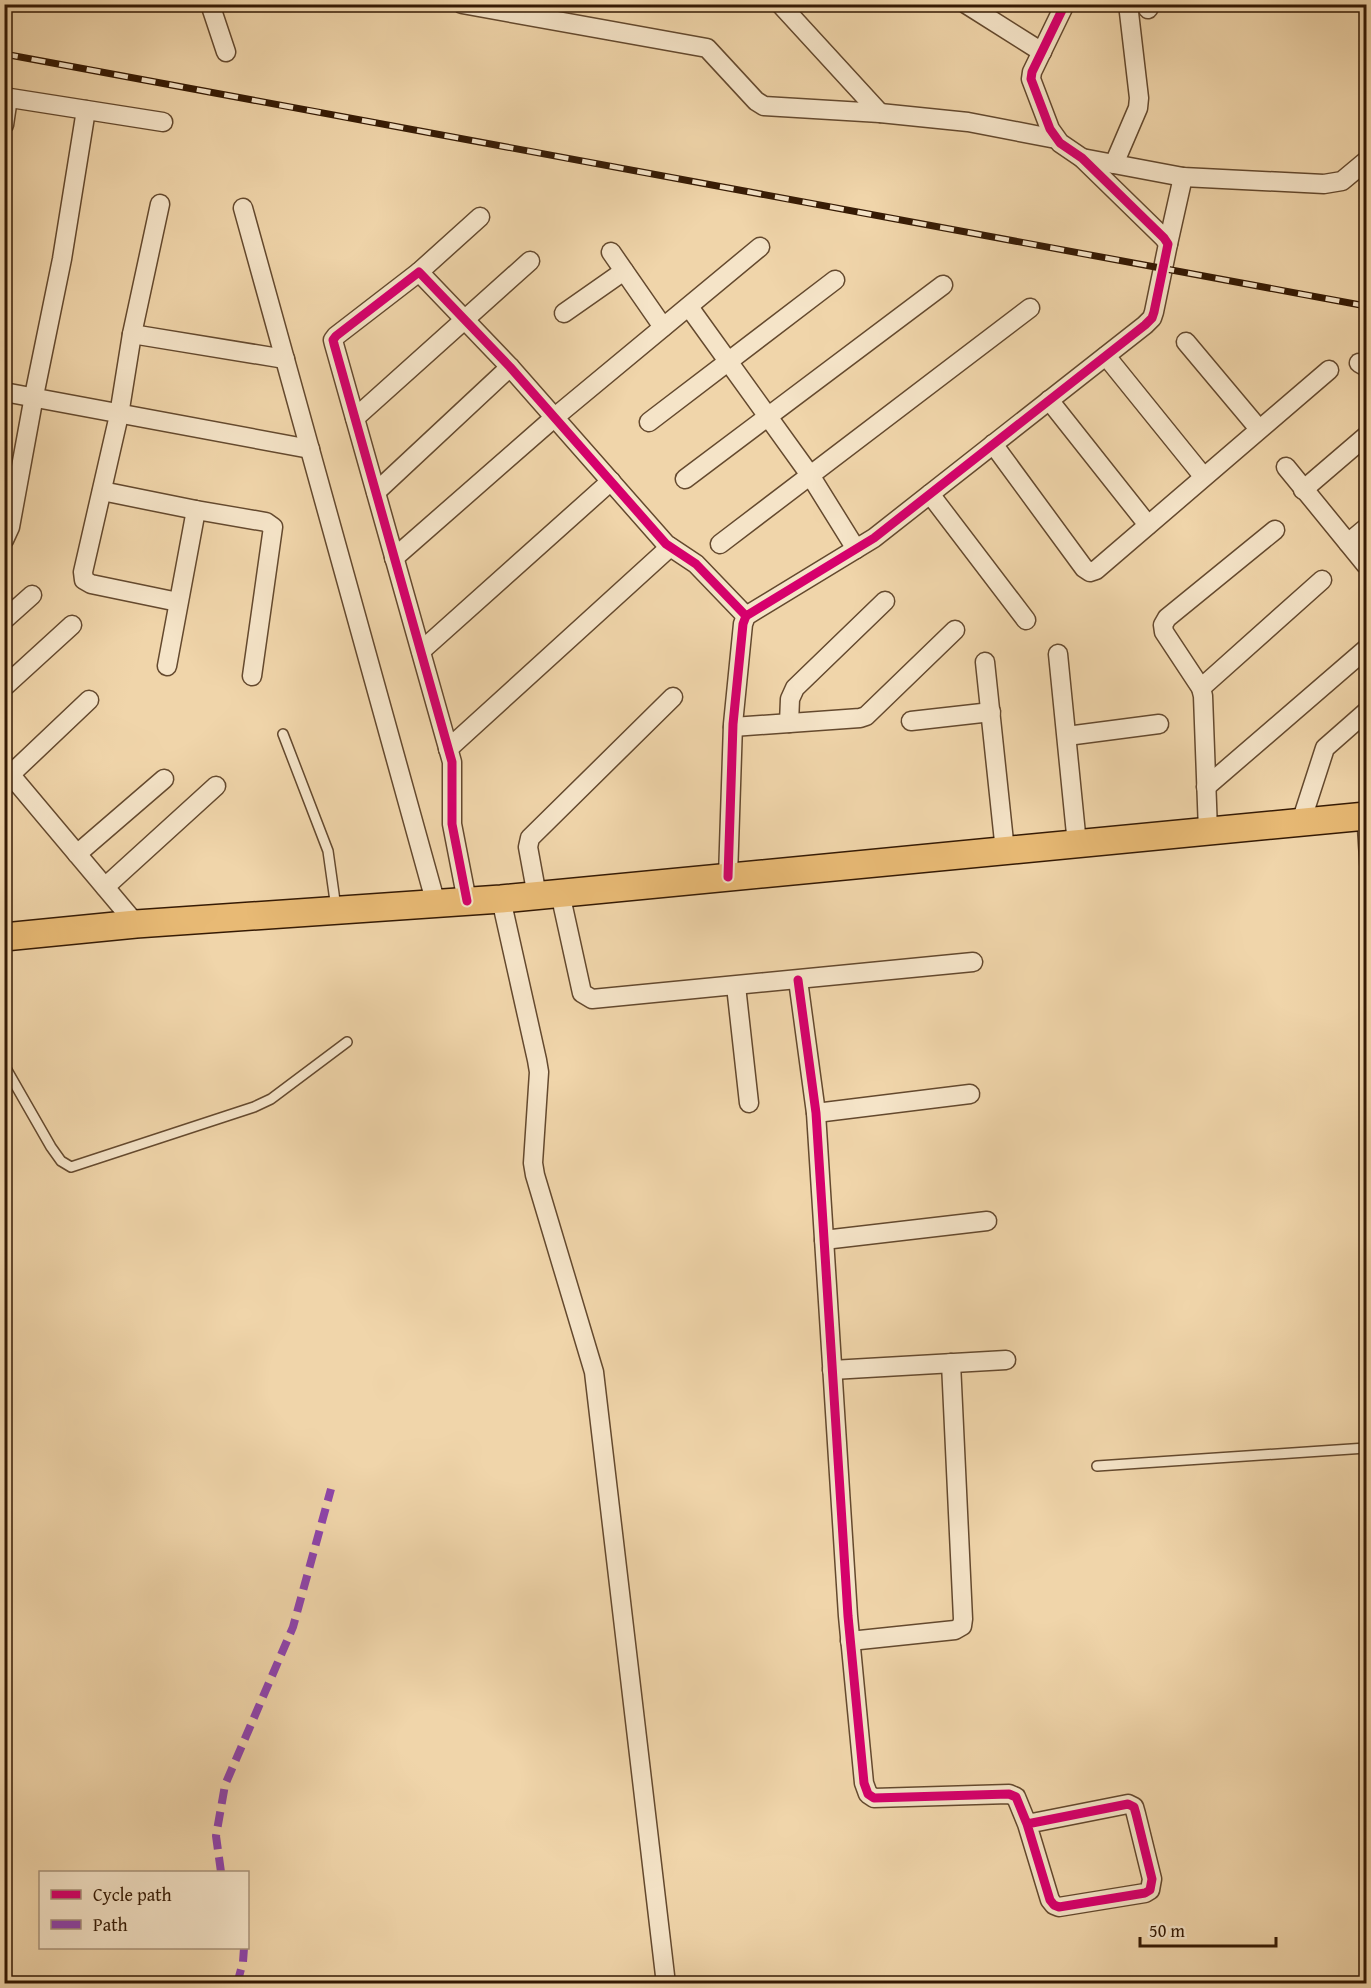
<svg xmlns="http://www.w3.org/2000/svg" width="1371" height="1988" font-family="'Gentium Book Plus',serif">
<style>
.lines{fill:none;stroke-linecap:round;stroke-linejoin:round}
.service-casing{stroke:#64492e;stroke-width:12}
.minor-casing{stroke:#64492e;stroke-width:21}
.primary-casing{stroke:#351a04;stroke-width:30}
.service{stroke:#f5e4c8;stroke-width:9}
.minor{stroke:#f5e4c8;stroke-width:18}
.primary{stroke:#e8ba75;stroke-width:27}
.rail-casing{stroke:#351a04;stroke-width:7}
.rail{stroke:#f5e4c8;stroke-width:4.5;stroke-dasharray:14;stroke-linecap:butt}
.quiet{stroke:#8e44ad;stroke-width:8;stroke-dasharray:15 8;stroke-linecap:butt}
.cycleway-casing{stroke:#f5e4c8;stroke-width:13}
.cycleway{stroke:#d6006c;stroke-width:9}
</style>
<rect width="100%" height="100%" fill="#f0d5aa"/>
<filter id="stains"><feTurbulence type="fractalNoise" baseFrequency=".00333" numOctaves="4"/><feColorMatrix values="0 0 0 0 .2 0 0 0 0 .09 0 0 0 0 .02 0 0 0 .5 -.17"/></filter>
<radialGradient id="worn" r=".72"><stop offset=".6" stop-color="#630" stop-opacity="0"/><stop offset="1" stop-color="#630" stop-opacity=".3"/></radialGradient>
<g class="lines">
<defs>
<g id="service">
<path d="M283,734L328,851L336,908"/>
<path d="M1362,819L1366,883"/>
<path d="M4,1065L51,1147L61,1161L71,1167L254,1107L271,1099L347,1042"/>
<path d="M1097,1466L1366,1448"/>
</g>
<g id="minor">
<path d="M210,4L226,52"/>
<path d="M462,4L707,48L756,101L764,106L880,113L968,122L1056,139"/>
<path d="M780,4L880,113"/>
<path d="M966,4L1042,52"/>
<path d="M1148,9L1151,4"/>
<path d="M4,97L163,122"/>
<path d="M4,125L8,98"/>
<path d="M1082,158L1183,177L1324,184L1342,181L1366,161"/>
<path d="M1114,164L1138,108L1139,98L1128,4"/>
<path d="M160,204L132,334L119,415L83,572L84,580L91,584L178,602"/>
<path d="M243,208L436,904"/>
<path d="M1168,244L1183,177"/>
<path d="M611,252L663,327"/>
<path d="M419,272L480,217"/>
<path d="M689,307L810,475L856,549"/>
<path d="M564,313L624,271"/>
<path d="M132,334L285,359"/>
<path d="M1186,342L1259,429"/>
<path d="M1106,356L1203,476"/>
<path d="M1359,363L1366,367"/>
<path d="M4,392L310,449"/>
<path d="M1049,400L1148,525"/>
<path d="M355,418L530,261"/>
<path d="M649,422L835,280"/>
<path d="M993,444L1084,568L1090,572L1096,570L1329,370"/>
<path d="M1286,467L1366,565"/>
<path d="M685,479L943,285"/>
<path d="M1303,490L1366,436"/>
<path d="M102,491L196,510L266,522L273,527L252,676"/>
<path d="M376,492L510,367"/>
<path d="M930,494L1026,620"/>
<path d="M4,540L10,527L34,396L62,259L86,110"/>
<path d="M1348,543L1366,528"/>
<path d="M720,544L1030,308"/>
<path d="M394,558L555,417L760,247"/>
<path d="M4,620L32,595"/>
<path d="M421,651L611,481"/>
<path d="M1058,654L1077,844"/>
<path d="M985,662L1005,851"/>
<path d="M167,666L196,510"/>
<path d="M4,687L72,625"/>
<path d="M1201,688L1322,580"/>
<path d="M911,721L991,712"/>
<path d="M789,723L790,699L795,688L885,601"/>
<path d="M733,727L860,718L866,716L955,630"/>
<path d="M1067,736L1159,724"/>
<path d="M448,749L670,547"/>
<path d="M4,767L136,924"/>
<path d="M11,774L89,700"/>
<path d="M1206,787L1366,649"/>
<path d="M1301,822L1325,748L1366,712"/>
<path d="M1208,831L1203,696L1201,688L1164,632L1163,625L1167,618L1275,530"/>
<path d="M77,854L164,779"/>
<path d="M728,877L733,724L743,624L746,616L874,538L1145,325L1152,318L1154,312L1168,244L1164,238L1082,158L1060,143L1050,129L1031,79L1032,72L1065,4"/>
<path d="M105,887L216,786"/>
<path d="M560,893L582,993L592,999L973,962"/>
<path d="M537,896L528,847L530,838L673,697"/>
<path d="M501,899L537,1060L539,1072L533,1163L535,1175L594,1372L666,1984"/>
<path d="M467,901L452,824V762L334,344L333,340L336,336L419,272L510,367L666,544L696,564L746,616"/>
<path d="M798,980L816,1113L848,1616L864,1783L868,1794L874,1798L1009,1794L1016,1797L1027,1824L1050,1900L1054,1905L1059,1907L1145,1893L1150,1890L1152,1879L1136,1814L1134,1807L1128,1804L1027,1824"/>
<path d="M736,986L749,1103"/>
<path d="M816,1113L970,1094"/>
<path d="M824,1240L987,1221"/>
<path d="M832,1370L1006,1360"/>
<path d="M850,1641L955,1630L962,1626L963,1619L951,1363"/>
</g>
<path id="primary" d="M4,937L136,924L501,899L1366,816"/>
</defs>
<!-- service casing -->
<use href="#service" class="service-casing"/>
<!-- minor casing -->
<use href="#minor" class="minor-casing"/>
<!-- primary casing -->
<use href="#primary" class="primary-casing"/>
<!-- service -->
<use href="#service" class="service"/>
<!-- minor -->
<use href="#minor" class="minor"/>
<!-- primary -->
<use href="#primary" class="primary"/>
<defs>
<path id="rail" d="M4,54L1366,306"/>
</defs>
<!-- rail casing -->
<use href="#rail" class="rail-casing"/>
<!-- rail -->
<use href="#rail" class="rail"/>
<!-- quiet -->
<g class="quiet">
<path d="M221,1872L216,1836L225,1785L293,1627L331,1489"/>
<path d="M237,1984L243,1962L244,1948"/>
</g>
<defs>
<g id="cycleway">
<path d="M728,877L733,724L743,624L746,616L874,538L1145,325L1152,318L1154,312L1168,244L1164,238L1082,158L1060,143L1050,129L1031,79L1032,72L1065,4"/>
<path d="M467,901L452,824V762L334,344L333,340L336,336L419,272L510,367L666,544L696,564L746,616"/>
<path d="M798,980L816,1113L848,1616L864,1783L868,1794L874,1798L1009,1794L1016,1797L1027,1824L1050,1900L1054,1905L1059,1907L1145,1893L1150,1890L1152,1879L1136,1814L1134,1807L1128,1804L1027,1824"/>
</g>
</defs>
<!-- cycleway casing -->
<use href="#cycleway" class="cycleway-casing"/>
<!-- cycleway -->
<use href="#cycleway" class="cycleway"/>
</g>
<!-- margin -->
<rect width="1371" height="1988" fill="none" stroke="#f0d5aa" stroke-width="24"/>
<rect x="6" y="6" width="1359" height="1976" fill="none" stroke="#351a04" stroke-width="3"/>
<rect x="12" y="12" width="1347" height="1964" fill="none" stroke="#351a04" stroke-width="1.5"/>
<!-- legend -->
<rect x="39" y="1871" width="210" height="78" fill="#f5e4c8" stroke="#a8937a" stroke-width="1.5"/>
<rect x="51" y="1890" width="30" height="9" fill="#d6006c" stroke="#a8937a" stroke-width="1.5"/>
<text x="93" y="1901" font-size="18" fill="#351a04">Cycle path</text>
<rect x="51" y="1920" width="30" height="9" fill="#8e44ad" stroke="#a8937a" stroke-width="1.5"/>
<text x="93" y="1931" font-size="18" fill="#351a04">Path</text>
<!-- scale -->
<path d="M1140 1937v9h136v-9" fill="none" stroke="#351a04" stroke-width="3"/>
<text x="1149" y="1937" font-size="18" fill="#351a04" stroke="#f5e4c8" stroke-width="4.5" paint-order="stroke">50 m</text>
<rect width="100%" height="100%" filter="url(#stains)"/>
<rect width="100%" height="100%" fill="url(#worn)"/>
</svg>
